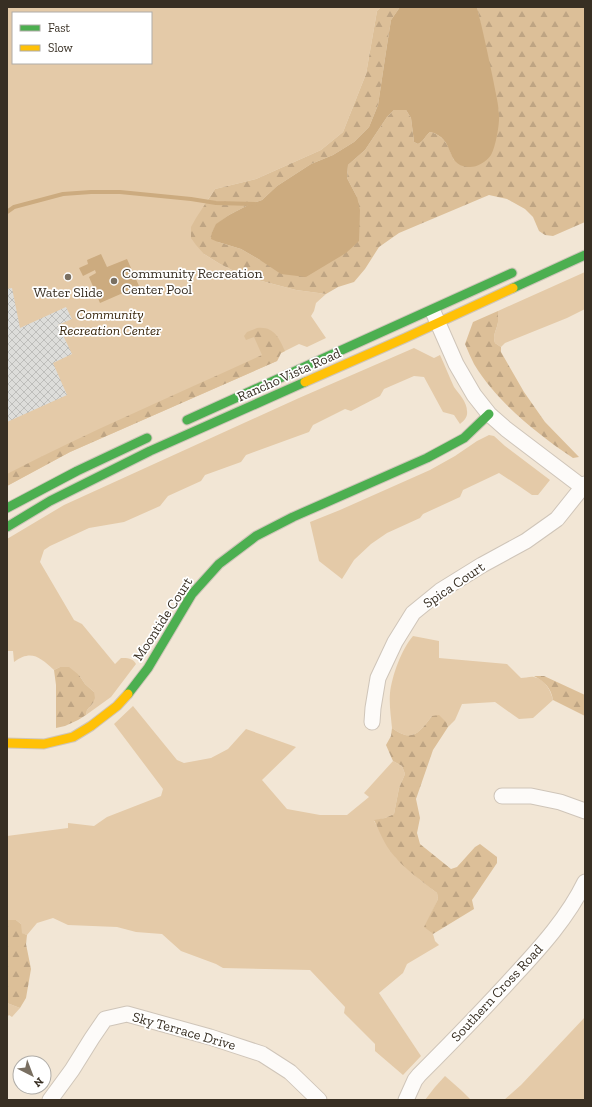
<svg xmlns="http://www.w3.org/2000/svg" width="592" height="1107" font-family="'Zilla Slab',serif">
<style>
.green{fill:#e4caa8;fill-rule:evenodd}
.forest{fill:url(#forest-firs)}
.water{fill:#ccab7f}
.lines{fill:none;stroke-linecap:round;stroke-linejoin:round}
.stream{stroke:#ccab7f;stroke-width:4}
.building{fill:url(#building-cross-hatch)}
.street-casing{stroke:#cfc5b9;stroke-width:17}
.fast-casing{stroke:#cfc5b9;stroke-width:11}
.slow-casing{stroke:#cfc5b9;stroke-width:11}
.street{stroke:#fdfbf9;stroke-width:15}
.fast{stroke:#4caf50;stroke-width:9}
.slow{stroke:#ffc107;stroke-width:9}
.poi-dot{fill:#796f61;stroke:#fff;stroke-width:1.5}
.labels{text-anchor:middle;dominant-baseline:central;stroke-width:3.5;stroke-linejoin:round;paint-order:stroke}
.poi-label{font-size:14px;fill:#382f23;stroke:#fff;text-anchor:start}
.park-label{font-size:14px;font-style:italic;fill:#38260c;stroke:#fff}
.street-label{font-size:14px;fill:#382f23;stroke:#fff}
</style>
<defs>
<pattern id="forest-firs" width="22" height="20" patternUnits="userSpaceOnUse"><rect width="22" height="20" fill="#dcbf98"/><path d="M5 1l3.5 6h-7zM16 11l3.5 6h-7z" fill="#bea483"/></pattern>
<pattern id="building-cross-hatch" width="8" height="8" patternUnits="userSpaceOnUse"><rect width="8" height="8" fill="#ddddda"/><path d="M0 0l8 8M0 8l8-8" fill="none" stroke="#bebebb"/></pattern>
</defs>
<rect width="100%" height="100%" fill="#f2e6d5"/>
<!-- green -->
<g class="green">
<path d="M7,7H381L377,11L366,74L343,132L321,150L256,179L215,189L207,201L204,254L220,264L246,277L296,290L326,294L316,303L314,311L311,316L326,338L307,347L299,344L281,353L277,361L70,452L7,486ZM13,13H151V63H13Z"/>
<path d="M585,272V309L567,318L505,343L501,347L495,343C492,335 497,330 498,322C498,319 498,315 498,311Z"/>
<path d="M414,348L434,358L440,355C445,366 449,376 454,387C459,394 467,402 467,411C468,417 464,421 460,424L454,415L443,412L424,377L414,376L384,389L380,396L351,411L345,409L313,425L309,432L246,455L241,462L205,475L201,481L168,496L160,506L124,522L89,528L50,546L44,550L40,562L74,620L82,624L115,664L121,658C127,658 133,658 136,664L111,697L86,715L87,710L93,703L94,692L85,684L79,675L60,667L54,670C40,657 31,649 14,662L13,651H7V539L64,505L299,398Z"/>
<path d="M489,435L494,436L505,446L550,480L538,495H532L519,486L499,473L463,490L460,497L423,514L420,518L387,533L371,544L354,560L342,579L319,561L310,522L340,510L430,470L455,456L477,441Z"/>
<path d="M413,636L439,641V658L507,664L521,678C525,678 531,676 534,677C545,679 551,691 553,700L533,718L519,719L495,702L462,704L455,720L448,727L447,723L432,716C419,733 412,743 392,728C391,717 389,704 390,693C392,676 401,650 413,636Z"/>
<path d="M133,706L177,760L184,763L211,758L228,749L246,729L296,747L262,780L287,809L320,815H347L369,797L364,793L393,761L402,766L405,774L399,788L394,814L385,818L374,821L396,858L419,879L437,893L438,899L425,927L433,934L435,941L439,945L407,964L403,973L379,993L421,1056L403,1075L375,1051V1044L344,1013L345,1007L310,970L223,968L216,964L181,951L162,934L136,932L117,927L68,925L53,918L37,923L27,935L21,933V924L16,920H7V836L68,828V823L94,826L107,817L161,796L163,789L114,724Z"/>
<path d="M7,1003L20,1008L12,1017L9,1015L7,1017Z"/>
<path d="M585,1017V1100H504L521,1085Z"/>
<path d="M445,1076L462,1091L471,1100H425L435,1087Z"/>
</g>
<!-- forest -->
<g class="forest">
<path d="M381,7H400L391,20L387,45L378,105L369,127L354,142L333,155L311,164L277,186L262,200L250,204L229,215L217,224L212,232L218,242L241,249L260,260L357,197L347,178L348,165L365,150L387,117L394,110H406L411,118L414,142L418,144C424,141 425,136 430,132C446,136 448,147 454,160L499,113L477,7H585V222L553,236L545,235L539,231L533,217L525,209L507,199L489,195L399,233L379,247L365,269L354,282L338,287L326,294L296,290L246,277L220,264L204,254L196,245L191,238V227L196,218L215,189L256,179L321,150L343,132L366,74L377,11Z"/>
<path d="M498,311C498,315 498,319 498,322C497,330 492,335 495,343L501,347V352L524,392L545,422L579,457L573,458C536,433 497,402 474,364C471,358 468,351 465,344L473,322Z"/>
<path d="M257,328C274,326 279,338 285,351L281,353L277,361L70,452L7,486V474C90,431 177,394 262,355L254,337L246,340L244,336L247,332Z"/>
<path d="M60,667H69L79,675L85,684L94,692L95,698L93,703L87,710L86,715L78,720L65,726L56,728V685L54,670Z"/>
<path d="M534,676H544L585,695V716L553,700C551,688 545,682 534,676Z"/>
<path d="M439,715L447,723L448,727L433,750L416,799L420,818L417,833L420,844L451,869L457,867L475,847L480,844L497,857V863L472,900L474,909L433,934L424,927L438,899L437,893C419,879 396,863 385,843C381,836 378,828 374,820L385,818L394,814L399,788L405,774L402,766L393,761L386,745L391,736L392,728C412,743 419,733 432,716Z"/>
<path d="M7,920H16L21,924L22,933L27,935L26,944L31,969L26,998L20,1008L7,1003Z"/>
</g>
<!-- water -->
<g class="water">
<path d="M400,7H477C483,31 488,55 493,79C495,90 498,102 499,113C500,122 496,146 491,155C486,162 476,168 468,167C444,165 456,138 430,132C425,136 424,141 418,144L414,142L411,118L406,110H394L387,117L365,150L348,165L347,178L357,197L360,210L359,241L346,253L306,277L281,274L260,260L241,249L218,242L211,239L212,232L216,224L229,215L250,204L262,200L277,186L311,164L333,155L354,142L369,127L378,105L387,45L391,20Z"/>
<path d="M101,254L107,267L127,259L139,286L100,303L89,277L96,273L95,270L83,276L79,268L88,264L87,260Z"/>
</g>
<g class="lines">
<!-- stream -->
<path class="stream" d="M7,212L14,207L63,194L91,192H120L191,199L216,203L255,204"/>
</g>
<!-- building -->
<path class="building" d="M12,288L20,328L66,307L72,319L58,325L72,354L53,363L67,395L7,422V289Z"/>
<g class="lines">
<defs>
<g id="street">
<path d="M434,314L456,364L474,395L489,414L506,429L585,489"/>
<path d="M372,722L373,708L378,678L395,642L413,613L440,591L482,565L526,541L557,519L585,484"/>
<path d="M502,796H531L560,802L585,811"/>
<path d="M50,1100L72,1070L92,1038L105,1019L127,1014L210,1037L262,1054L290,1072L319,1100"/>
<path d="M406,1100L415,1080L419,1075C452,1042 484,1009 515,975C541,947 568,917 585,882"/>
</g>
<g id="fast">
<path d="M513,288L585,255"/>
<path d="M187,420L512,273"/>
<path d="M7,508L77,471L147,438"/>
<path d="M7,527L50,501L150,451L305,382"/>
<path d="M128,694L148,668L192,594L219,564L256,536L293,517L427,458L464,438L489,414"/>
</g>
<g id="slow">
<path d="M305,382L405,338L513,288"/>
<path d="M7,743L44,744L73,737L91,726L117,706L128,694"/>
</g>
</defs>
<!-- street casing -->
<use href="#street" class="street-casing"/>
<!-- fast casing -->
<use href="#fast" class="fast-casing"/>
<!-- slow casing -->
<use href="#slow" class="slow-casing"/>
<!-- street -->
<use href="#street" class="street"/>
<!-- fast -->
<use href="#fast" class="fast"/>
<!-- slow -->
<use href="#slow" class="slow"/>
</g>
<!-- markers -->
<g class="poi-dot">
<circle cx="68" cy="277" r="4"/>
<circle cx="114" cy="281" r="4"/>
</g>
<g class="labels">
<!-- poi labels -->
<g class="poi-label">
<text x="122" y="273">Community Recreation<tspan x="122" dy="16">Center Pool</tspan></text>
<text x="68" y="292" text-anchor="middle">Water Slide</text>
</g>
<!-- park labels -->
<g class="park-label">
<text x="110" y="314">Community<tspan x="110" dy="16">Recreation Center</tspan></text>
</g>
<!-- street labels -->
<g class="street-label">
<text transform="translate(289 375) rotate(-24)">Rancho Vista Road</text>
<text transform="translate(454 585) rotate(-34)">Spica Court</text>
<text transform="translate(163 619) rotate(-57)">Moontide Court</text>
<text transform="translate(497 993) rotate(-47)">Southern Cross Road</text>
<text transform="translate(184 1031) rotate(16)">Sky Terrace Drive</text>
</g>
</g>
<!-- border -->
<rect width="592" height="1107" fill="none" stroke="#382f23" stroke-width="16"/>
<!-- legend -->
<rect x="12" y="12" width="140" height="52" fill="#ffffff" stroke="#afaca7"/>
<rect x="20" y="25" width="20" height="6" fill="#4caf50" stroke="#afaca7"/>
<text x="48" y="32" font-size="12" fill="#382f23">Fast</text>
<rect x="20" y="45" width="20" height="6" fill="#ffc107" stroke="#afaca7"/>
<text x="48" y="52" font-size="12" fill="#382f23">Slow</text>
<!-- north arrow -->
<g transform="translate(32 1075) rotate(138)"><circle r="19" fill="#ffffff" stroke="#afaca7"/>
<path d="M0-3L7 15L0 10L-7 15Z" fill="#796f61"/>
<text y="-6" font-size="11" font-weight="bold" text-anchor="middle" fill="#382f23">N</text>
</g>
</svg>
